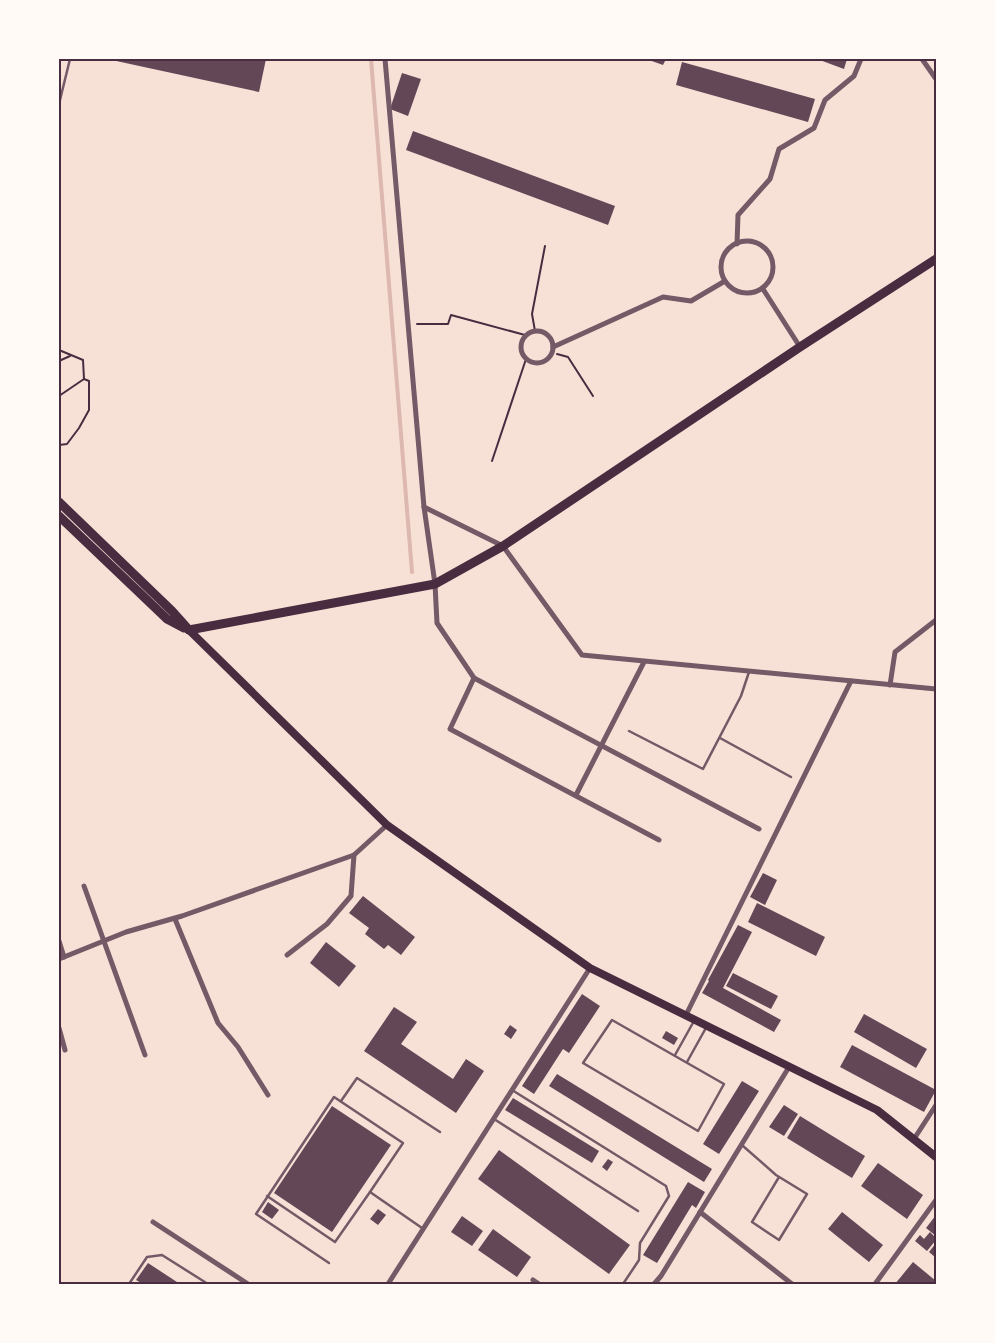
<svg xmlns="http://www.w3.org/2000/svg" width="995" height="1343" font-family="Quicksand,sans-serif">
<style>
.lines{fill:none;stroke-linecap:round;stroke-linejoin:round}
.stream{stroke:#dcb8b0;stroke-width:4}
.building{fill:#644757}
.path{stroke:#4a2c40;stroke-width:2}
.service{stroke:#755966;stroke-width:2.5}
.minor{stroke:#755966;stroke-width:5}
.secondary{stroke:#4a2c40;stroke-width:8}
.trunk{stroke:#4a2c40;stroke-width:9}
.neatline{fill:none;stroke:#4a2c40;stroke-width:2}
</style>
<rect width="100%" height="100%" fill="#f7e1d7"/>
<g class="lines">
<!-- stream -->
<path class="stream" d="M371,59L412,572"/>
</g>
<!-- building -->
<g class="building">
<path d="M107,59H266L259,92Z"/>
<path d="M646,59H666L663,65Z"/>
<path d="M817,59H847L844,69Z"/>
<path d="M682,62L815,99L808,122L676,85Z"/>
<path d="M402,73L421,79L408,116L390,109Z"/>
<path d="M413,131L615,206L608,225L406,150Z"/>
<path d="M763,873L777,880L765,905L750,897Z"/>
<path d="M363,896L415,937L401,955L388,945L384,949L365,934L369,928L349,913Z"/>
<path d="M757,903L825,937L816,956L748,922Z"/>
<path d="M738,925L752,932L723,988L781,1020L774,1032L702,993L709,981L708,980Z"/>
<path d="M326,942L356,966L339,987L310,963Z"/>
<path d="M733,973L778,996L771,1009L726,986Z"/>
<path d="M582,994L600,1006L569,1053L563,1049L534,1094L522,1086Z"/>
<path d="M394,1007L417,1022L401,1044L453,1079L466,1059L484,1071L456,1113L364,1051Z"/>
<path d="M864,1014L927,1049L916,1068L854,1032Z"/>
<path d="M510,1025L517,1030L511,1039L504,1034Z"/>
<path d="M666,1031L678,1038L674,1045L662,1038Z"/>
<path d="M852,1045L936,1090L924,1112L840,1067Z"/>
<path d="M557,1074L712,1169L704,1182L549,1086Z"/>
<path d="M742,1081L759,1091L719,1154L703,1144Z"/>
<path d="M513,1098L599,1151L592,1163L505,1110Z"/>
<path d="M784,1105L798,1114L784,1136L769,1127Z"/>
<path d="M332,1106L391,1145L332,1232L274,1193Z"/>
<path d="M800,1116L865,1156L852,1178L787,1138Z"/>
<path d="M499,1150L630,1245L609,1274L478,1179Z"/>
<path d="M608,1159L613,1162L607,1171L602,1167Z"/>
<path d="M878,1163L923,1195L907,1219L861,1186Z"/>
<path d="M688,1182L705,1192L696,1208L692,1205L657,1263L643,1255Z"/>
<path d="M268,1202L279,1210L272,1219L262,1212Z"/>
<path d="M378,1209L386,1215L378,1225L370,1219Z"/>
<path d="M842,1212L883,1245L869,1262L828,1229Z"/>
<path d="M936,1215V1236L926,1228Z"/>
<path d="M462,1216L483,1231L472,1246L451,1232Z"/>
<path d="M493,1229L531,1257L517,1277L478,1250Z"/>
<path d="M930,1232L936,1238V1240L927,1251L915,1241L920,1235L924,1239Z"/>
<path d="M936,1243V1258L929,1252Z"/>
<path d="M913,1262L936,1281V1284H895Z"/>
<path d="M148,1263L180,1284H143L136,1280Z"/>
</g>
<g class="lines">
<!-- path -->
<g class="path">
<path d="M417,324H448L451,315L525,335"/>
<path d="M535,331L532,314L545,246"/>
<path d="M59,350L83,360L84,379L59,396"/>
<path d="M557,354L568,357L593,396"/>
<path d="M59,361L70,356"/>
<path d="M59,445L67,444L79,428L89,410V381L84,379"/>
<path d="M492,461L526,359"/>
</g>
<!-- service -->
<g class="service">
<path d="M59,104L70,59"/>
<path d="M629,731L703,769L741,696L749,672"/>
<path d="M720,738L791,777"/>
<path d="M612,1020L724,1084L698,1131L583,1063Z"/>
<path d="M675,1055L694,1021"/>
<path d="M687,1062L707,1026"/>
<path d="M512,1090L666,1186L669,1196L640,1243L639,1260L623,1284"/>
<path d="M341,1101L357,1078L440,1132"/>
<path d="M494,1119L638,1211"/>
<path d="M743,1146L776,1175L807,1194L779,1240L752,1222L779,1177"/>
<path d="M267,1196L335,1242L370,1192"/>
<path d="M329,1263L256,1214L334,1097L403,1143L370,1192L422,1228"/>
<path d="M129,1284L147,1257L162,1255L208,1284"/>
</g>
<!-- minor -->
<g class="minor">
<path d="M385,59L424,507L435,584L437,623L474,678L759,829"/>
<path d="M922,59L936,79"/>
<circle cx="747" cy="267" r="26"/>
<path d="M737,244L738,215L770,179L779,149L814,128L825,100L854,76L861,59"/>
<path d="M763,289L800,347"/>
<circle cx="537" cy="347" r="16"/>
<path d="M553,347L663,297L691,301L725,281"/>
<path d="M424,507L503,546L582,655L936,689"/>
<path d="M474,678L450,729L659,840"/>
<path d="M890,685L895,652L936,620"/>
<path d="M576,795L644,662"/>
<path d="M84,886L145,1055"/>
<path d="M175,919L218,1023L238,1047L268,1095"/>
<path d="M59,941L64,957"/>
<path d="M287,955L327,924L351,896L354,855"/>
<path d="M59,959L126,932L182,916L354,855L387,825"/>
<path d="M686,1015L851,681"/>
<path d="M59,1028L65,1050"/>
<path d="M914,1139L936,1105"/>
<path d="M700,1212L792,1284"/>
<path d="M153,1222L248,1284"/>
<path d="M533,1280L539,1284"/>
<path d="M388,1284L590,968"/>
<path d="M654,1284L661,1276L789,1067"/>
<path d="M875,1284L936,1200"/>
</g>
<!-- secondary -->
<path class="secondary" d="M189,630L387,825L590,968L877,1110L936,1157"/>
<!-- trunk -->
<g class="trunk">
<path d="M59,502L172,611L189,630"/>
<path d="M59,516L167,619L184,628"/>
<path d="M189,630L435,584L503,546L800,347L936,259"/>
</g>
</g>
<!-- border -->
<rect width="995" height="1343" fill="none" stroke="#fffaf5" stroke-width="120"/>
<rect x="60" y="60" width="875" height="1223" class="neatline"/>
</svg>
